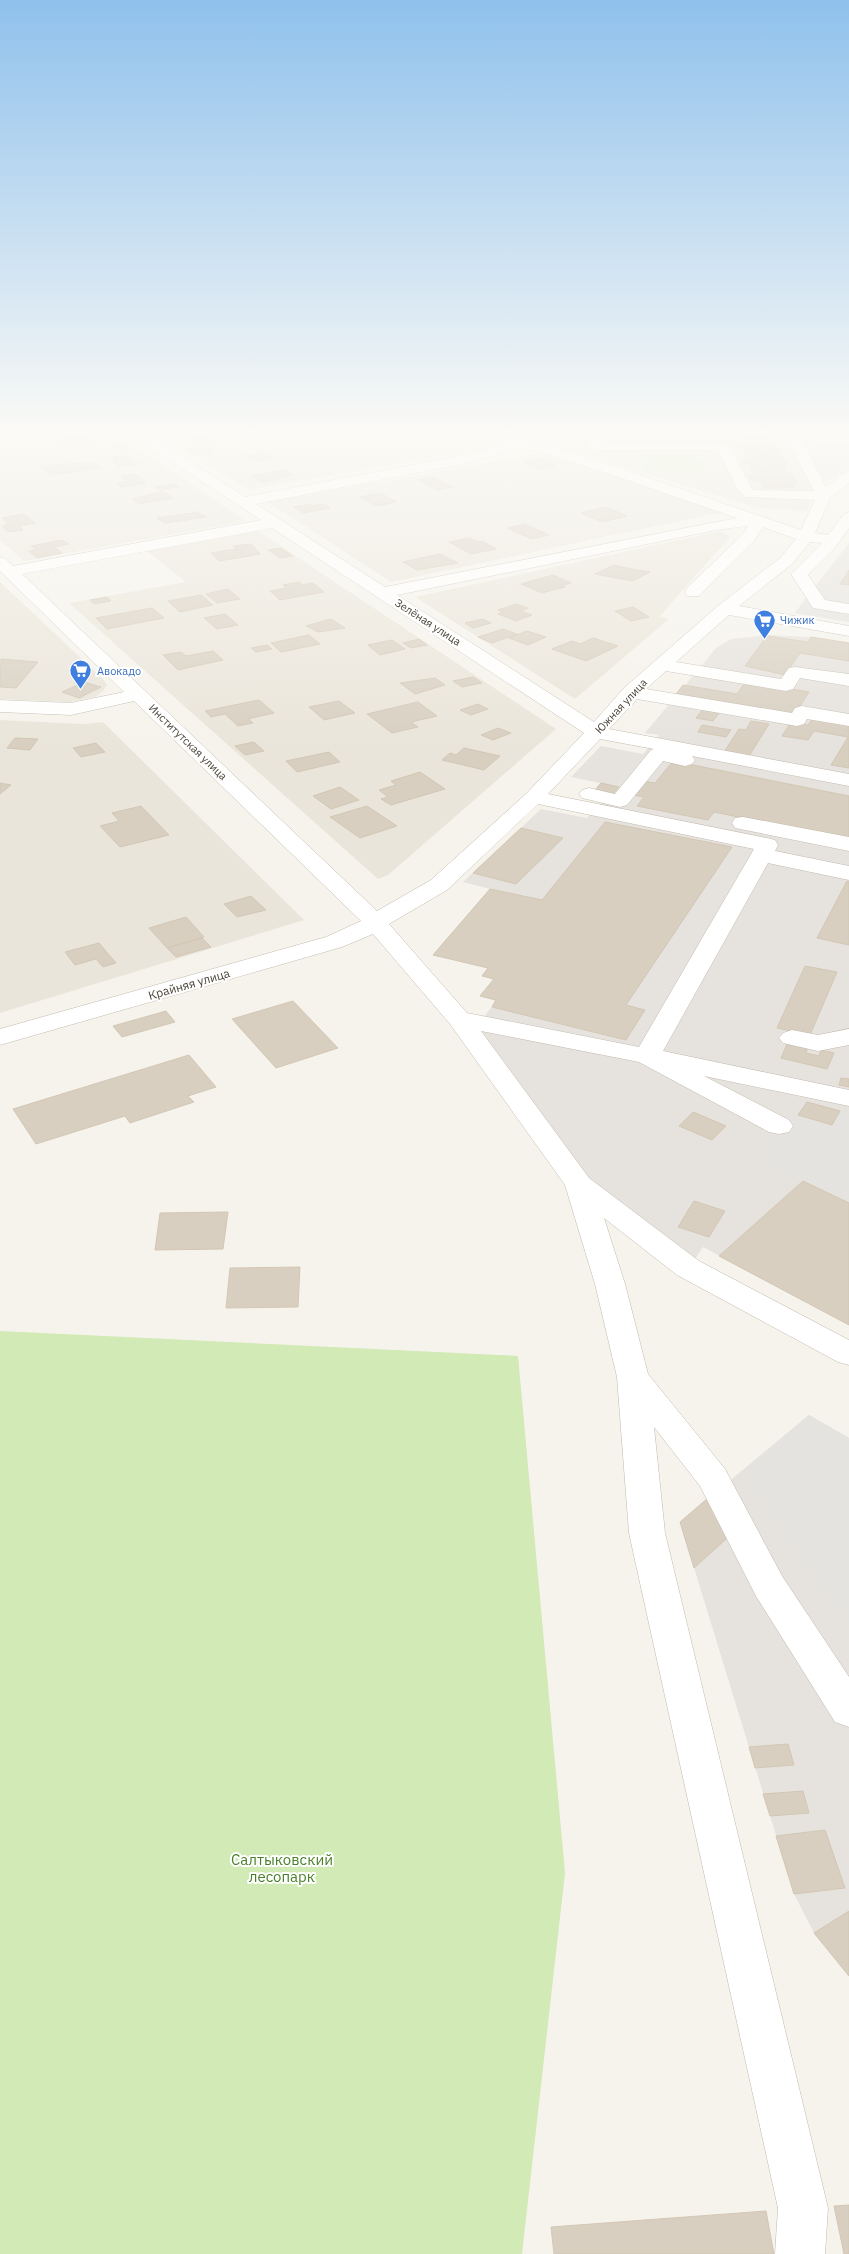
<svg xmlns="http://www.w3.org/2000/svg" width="849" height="2254" font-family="'IBM Plex Sans',sans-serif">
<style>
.residential{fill:#eae5da}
.industrial{fill:#e6e2dd}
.green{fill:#d2eab5}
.parking{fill:#e5e3e0}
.building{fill:#d8cfc1;stroke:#d3c7b4}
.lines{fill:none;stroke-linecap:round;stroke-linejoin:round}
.minor-casing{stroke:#c2bbae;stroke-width:1}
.minor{fill:#fff;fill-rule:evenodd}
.labels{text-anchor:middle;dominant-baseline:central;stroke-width:4;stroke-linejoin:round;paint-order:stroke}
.far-shop-label{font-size:11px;fill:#366cbe;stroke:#fff;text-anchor:start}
.far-street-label{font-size:11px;fill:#4b4439;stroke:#fff}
.street-label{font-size:12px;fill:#4b4439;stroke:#fff}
.near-park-label{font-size:15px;fill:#4a7f2a;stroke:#fff}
</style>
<rect width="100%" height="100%" fill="#f6f3ec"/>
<!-- residential -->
<g class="residential">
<path d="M0,431H111L246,521L24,561L0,540Z"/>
<path d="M156,431H461L501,442L458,453L249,490Z"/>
<path d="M547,431H849V469L825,482L806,511L758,508L560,447Z"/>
<path d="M541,453L721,508L723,512L391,582L268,502Z"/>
<path d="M258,531L556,729L388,875L378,879L69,603L186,582L147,551Z"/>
<path d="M721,531L730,537L659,617L669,619L575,699L415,597Z"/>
<path d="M0,582L103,679L107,685L103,691L95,697L70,702L0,699Z"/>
<path d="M0,720L83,724L103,722L304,920L0,1013Z"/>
</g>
<!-- industrial -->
<g class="industrial">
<path d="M849,543V622L795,613L814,588Z"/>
<path d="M768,635L811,637L849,643V1325L703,1247L693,1262L583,1178L474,1030L496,1001L480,996L493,979L482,976L488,968L433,955L490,889L463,882L541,809L587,818L606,798L600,783L571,777L601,746L643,754L659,735L645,733L717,647L731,639Z"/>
<path d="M809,1415L849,1438V1976L814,1933L794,1894L680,1522Z"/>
</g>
<!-- green -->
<g class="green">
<path d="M639,455H700L706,470H644Z"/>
<path d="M0,1331L518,1356L565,1873L522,2254H0Z"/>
</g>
<!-- parking -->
<g class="parking">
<path d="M806,449H849V469L825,482Z"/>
<path d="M814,588L849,594V622L795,613Z"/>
<path d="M840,1111L849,1113V1203L758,1160L788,1112L832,1125Z"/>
<path d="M809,1415L849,1438V1629L739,1474Z"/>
</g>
<!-- building -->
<g class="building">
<path d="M178,431H213L218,435L205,437L212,442L194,445Z"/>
<path d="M615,431L768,432L780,453H775L777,456H782L788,467H783L786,473H791L797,484H792L794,488H765L758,480H751L748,475H755L750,464H743L741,459H747L743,449H736L734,445H741L739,442H742L739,436L631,437L617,436Z"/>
<path d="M84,434L93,444L67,447L58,437Z"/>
<path d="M121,444L130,449L117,451L111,446Z"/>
<path d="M206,447L213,452L195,455L188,450Z"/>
<path d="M262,453L274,459L256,462L245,456Z"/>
<path d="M122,456L129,457L138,464L120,467L111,460L116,459L113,457Z"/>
<path d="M539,458L555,465L539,469L523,462Z"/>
<path d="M94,462L101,468L51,475L39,466Z"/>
<path d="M284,470L292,475L263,483L251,476Z"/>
<path d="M136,474L146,483L121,487L117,483L127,482L121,476Z"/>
<path d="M434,477L453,487L437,490L418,480Z"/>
<path d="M174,484L179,487L160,490L155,487Z"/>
<path d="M163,491L173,498L139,504L132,499Z"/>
<path d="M380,493L397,502L377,506L360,497Z"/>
<path d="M311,504L314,506L324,504L331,508L303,513L293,507Z"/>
<path d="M606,507L627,516L602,522L581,513Z"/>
<path d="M198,512L207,517L165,523L157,518Z"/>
<path d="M24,514L35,523L19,526L23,530L8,532L2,526L9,524L2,518Z"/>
<path d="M525,524L549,535L532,539L507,528Z"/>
<path d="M470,538L478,542L482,541L496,549L471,554L449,542Z"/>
<path d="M62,540L69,544L54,547L62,553L37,558L29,551L37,550L31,546Z"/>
<path d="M251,544L260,554L244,557L233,546Z"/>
<path d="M281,548L293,556L280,558L268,550Z"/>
<path d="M236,549L244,557L219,561L211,553Z"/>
<path d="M440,554L458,563L417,570L403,562Z"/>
<path d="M614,565L631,569L650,572L633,581L595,574Z"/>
<path d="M849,570V585L840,584Z"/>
<path d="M553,575L571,583L561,586L565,587L542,593L521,584Z"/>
<path d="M299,582L302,585L313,583L324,592L280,600L270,591L286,588L283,585Z"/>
<path d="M228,589L240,599L217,603L206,594Z"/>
<path d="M201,595L213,605L180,612L168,601Z"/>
<path d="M107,597L111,601L94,604L90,600Z"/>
<path d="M516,604L528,608L521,611L532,615L516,621L498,614L503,612L498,610Z"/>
<path d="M633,607L649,617L631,621L615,611Z"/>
<path d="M152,608L164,618L107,629L96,618Z"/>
<path d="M225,614L238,625L217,629L204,618Z"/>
<path d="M331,619L345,628L318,632L306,626Z"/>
<path d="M483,619L491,623L473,628L465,623Z"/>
<path d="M503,629L517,634L492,643L478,637Z"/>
<path d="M527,631L546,637L528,645L509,638Z"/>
<path d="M309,635L320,644L281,652L271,643Z"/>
<path d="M767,636L808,642L811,637L849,643V661L800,653L785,675L745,666Z"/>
<path d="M593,638L618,646L586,661L552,649L572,641L580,644Z"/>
<path d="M419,639L427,645L411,648L403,643Z"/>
<path d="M392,640L405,649L380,655L368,645Z"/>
<path d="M267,645L272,649L256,652L251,648Z"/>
<path d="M213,651L223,660L178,670L163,655L181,652L186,656Z"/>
<path d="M1,659L38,662L16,688L0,687Z"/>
<path d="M473,677L482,683L462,687L453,681Z"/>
<path d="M435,678L445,685L415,694L400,683Z"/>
<path d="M746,681L809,692L795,714L676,694L683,685L737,694Z"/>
<path d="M84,682L101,687L79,698L62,692Z"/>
<path d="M259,700L274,713L248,719L253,723L238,726L225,714L211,717L205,711Z"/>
<path d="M339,701L355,713L324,720L309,707Z"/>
<path d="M418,702L437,716L411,722L418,727L392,733L367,714Z"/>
<path d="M478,704L488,709L471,715L460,710Z"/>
<path d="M703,709L720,712L713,721L696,718Z"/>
<path d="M813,718L849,724V768L831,765L848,737L814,731L808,740L782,736L791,722L808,725Z"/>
<path d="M751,721L769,724L749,756L724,752L739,729L746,730Z"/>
<path d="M702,725L731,730L726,737L698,732Z"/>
<path d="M498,728L511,733L493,740L481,735Z"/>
<path d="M15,738L38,739L30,750L7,748Z"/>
<path d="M254,742L264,751L245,755L235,746Z"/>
<path d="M96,743L105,752L81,757L73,748Z"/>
<path d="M464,748L500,756L484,770L442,760L450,753L456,755Z"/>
<path d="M329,752L340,762L297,772L286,761Z"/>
<path d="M673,761L849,796V840L714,812L708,820L637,806L644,797L632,795L643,781L655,783Z"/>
<path d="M420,772L445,789L391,805L381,799L388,797L379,790L396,785L391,781Z"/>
<path d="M0,783L11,785L0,794Z"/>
<path d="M601,783L619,787L611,796L593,792Z"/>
<path d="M340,787L359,800L331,809L313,796Z"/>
<path d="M141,806L169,835L120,847L100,826L119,821L112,813Z"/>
<path d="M367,806L397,826L360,838L330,817Z"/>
<path d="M605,822L732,847L626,1005L645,1010L626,1040L492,1007L496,1000L480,996L494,979L482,976L488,968L433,955L490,889L542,900Z"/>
<path d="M521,828L563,838L516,884L473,873Z"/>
<path d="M847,881L849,882V945L817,938Z"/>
<path d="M251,896L266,910L237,917L224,904Z"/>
<path d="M186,917L204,937L167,948L149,928Z"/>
<path d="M202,938L211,947L176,957L167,948Z"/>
<path d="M99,943L116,963L103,967L96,959L75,965L65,952Z"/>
<path d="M805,966L837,972L810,1035L777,1028Z"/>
<path d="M293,1001L338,1048L276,1068L232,1019Z"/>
<path d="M166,1011L175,1022L122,1037L113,1026Z"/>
<path d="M788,1042L808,1047L806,1053L819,1056L821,1050L834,1053L827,1069L781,1058Z"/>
<path d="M189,1055L216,1087L188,1096L194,1102L130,1123L125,1116L36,1144L13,1109Z"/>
<path d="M841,1078L849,1079V1087L839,1085Z"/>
<path d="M807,1102L840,1111L832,1125L798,1115Z"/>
<path d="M693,1112L726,1126L712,1140L679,1126Z"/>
<path d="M803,1181L849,1203V1325L719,1256Z"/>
<path d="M694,1201L725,1211L709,1237L678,1227Z"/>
<path d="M228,1212L223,1249L155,1250L160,1213Z"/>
<path d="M300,1267L298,1307L226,1308L230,1268Z"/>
<path d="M715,1492L735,1531L694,1568L680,1522Z"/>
<path d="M788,1744L794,1765L755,1768L749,1747Z"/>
<path d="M803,1791L809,1813L770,1816L763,1794Z"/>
<path d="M825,1830L845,1888L794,1894L776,1836Z"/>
<path d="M849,1911V1976L814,1933Z"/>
<path d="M849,2205V2254H844L834,2206Z"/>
<path d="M766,2211L774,2254H554L551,2227Z"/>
</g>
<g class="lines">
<defs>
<g id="minor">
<path d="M128,431H142L245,497L465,455L507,443L477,434L475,431H495L611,465L801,530L815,500L746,497L738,490L718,450H595L588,446L585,431H598L601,442L728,443L751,487L754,490L814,491L785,435L778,431C801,428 824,438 849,438V446H828L801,439L826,487L844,473L849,472V483L830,498L815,533L828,535L844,514L849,512V528L834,549L808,575L825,600L849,604V614L813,608L791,574L822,543L810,542L792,564L739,606L849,626V636L729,615L676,662L781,679L789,668L795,667L849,674V686L800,678L793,689L786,691L666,671L646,689L792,713L795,708L802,706L849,714V726L807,719L804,724L797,726L637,699L609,729L849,774V786L692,756L695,760L692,764L685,766L663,761L627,805L620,807L582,798L579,794L582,790L589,788L615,794L651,750L654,749L600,739L548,794L767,838L775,840L778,845L775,851L849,866V880L768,863L663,1051L849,1090V1106L704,1076L789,1120L793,1126L789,1132L779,1134L769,1132L639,1062L481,1031L589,1178L699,1261L849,1340V1365L838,1362L677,1275L604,1218L625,1284L648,1374L725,1469L782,1576L849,1677V1727L835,1722L756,1596L700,1486L654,1427L665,1533L828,2208L825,2254H775L778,2208L629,1533L617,1377L595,1284L565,1185L450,1024L373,934L342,947L0,1045V1029L326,937L361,921L134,701L71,715L0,712V700L71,703L124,692L0,571V557L6,559L13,566L261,520L129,434ZM522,447L601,471L737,518L385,587L256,504L467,463ZM748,526L742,535L687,588L685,592L687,596H699L754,541L763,527L796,539L780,558L719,605L624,688L594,722L397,595L716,530ZM272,528L584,733L527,793L431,880L377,911L22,574ZM538,804L754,849L639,1047L467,1013L389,924L447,890Z"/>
<path d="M743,817L849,837V851L735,828L732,823L735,818Z"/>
<path d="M849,1029V1045L818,1051L783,1043L779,1038L783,1033L792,1030L818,1035Z"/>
</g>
</defs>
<!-- minor casing -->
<use href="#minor" class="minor-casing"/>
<!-- minor -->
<use href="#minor" class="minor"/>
</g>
<!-- sky -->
<linearGradient id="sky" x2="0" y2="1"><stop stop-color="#8fc1ec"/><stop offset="0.58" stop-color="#fbfaf6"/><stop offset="1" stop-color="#fbfaf6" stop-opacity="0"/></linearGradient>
<rect width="849" height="746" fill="url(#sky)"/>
<!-- icons -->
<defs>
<symbol id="supermarket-pin" viewBox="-11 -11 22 30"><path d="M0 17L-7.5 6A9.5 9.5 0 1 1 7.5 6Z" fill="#3f7fe0" stroke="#fff"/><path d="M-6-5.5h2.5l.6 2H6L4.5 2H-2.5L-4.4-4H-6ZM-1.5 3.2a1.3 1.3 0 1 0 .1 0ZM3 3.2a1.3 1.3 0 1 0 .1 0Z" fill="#fff"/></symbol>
</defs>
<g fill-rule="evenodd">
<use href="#supermarket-pin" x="752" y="608" width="25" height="34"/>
<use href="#supermarket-pin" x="68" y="658" width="25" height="34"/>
</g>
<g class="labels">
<!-- far-shop labels -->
<g class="far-shop-label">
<text x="780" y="620">Чижик</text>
<text x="97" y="671">Авокадо</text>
</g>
<!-- far-street labels -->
<g class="far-street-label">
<text transform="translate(428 622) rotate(33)">Зелёная улица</text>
<text transform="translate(621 706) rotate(-47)">Южная улица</text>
<text transform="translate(188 742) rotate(44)">Институтская улица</text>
</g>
<!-- street labels -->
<g class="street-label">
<text transform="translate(189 984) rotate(-16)">Крайняя улица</text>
</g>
<!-- near-park labels -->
<g class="near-park-label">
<text x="282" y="1859">Салтыковский<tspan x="282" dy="17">лесопарк</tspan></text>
</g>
</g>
</svg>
